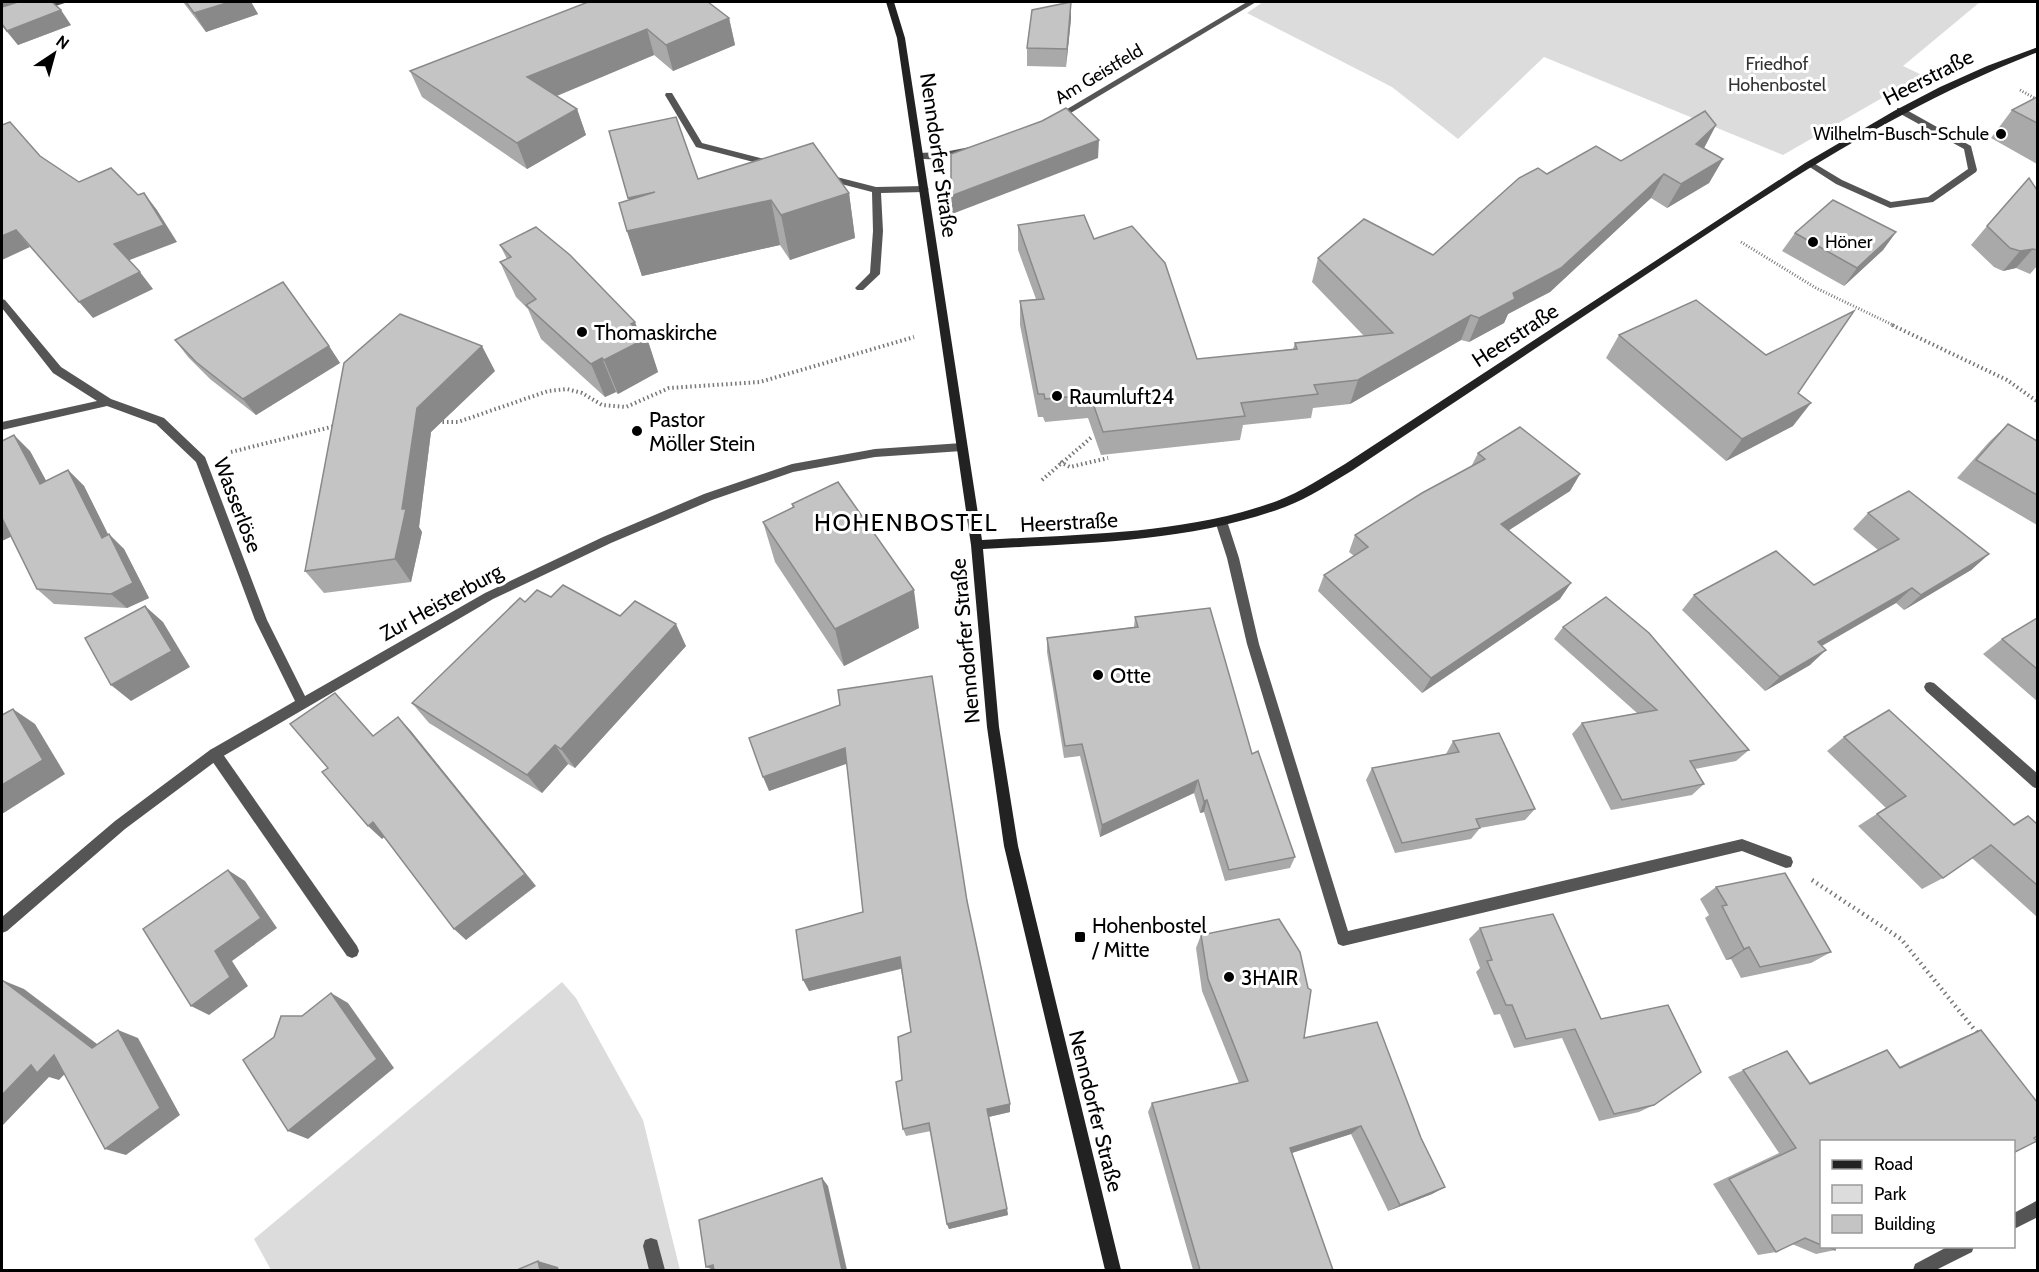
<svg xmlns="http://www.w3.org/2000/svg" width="2039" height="1272" font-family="Cabin,sans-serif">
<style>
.green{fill:#dcdcdc}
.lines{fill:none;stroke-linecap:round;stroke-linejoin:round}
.path-far2{stroke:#777;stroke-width:3;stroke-dasharray:1 2;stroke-linecap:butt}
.path-far1{stroke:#777;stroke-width:4;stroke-dasharray:1.5 3;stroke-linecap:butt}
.path{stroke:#777;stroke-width:4.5;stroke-dasharray:1.5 4;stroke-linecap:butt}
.lane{fill:#555;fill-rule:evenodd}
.street{fill:#555;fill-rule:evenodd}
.secondary{fill:#222;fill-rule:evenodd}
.wall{fill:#a9a9a9}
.shaded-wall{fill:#898989}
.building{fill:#c4c4c4;stroke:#898989;stroke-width:1.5}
.poi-dot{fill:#000;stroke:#fff;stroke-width:2}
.labels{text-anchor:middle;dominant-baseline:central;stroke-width:6;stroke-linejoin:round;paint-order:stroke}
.far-park-label{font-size:18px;fill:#333;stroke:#fff}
.far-street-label{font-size:18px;fill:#000;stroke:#fff}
.far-poi-label{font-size:18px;fill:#000;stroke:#fff;text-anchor:end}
.street-label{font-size:21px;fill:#000;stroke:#fff}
.poi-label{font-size:21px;fill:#000;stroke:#fff;text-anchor:start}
.quarter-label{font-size:24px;letter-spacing:1.5px;fill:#000;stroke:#fff}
</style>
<rect width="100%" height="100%" fill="#fff"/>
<!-- green -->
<g class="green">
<path d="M1263,2H1980L1903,66L1922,75L1783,155L1544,57L1458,139L1392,87L1247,13Z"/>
<path d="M562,982L576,998L643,1120L680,1270H559L557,1267L549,1270H271L254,1239Z"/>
</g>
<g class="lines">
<!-- path-far2 -->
<g class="path-far2">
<path d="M2020,90L2038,100"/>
<path d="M1741,242L1816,288L1895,326"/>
</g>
<!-- path-far1 -->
<g class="path-far1">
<path d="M1892,325L2007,380L2038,402"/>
<path d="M438,422H458L548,391L567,389L582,393L602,405L626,407L669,388L760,382L914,337"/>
<path d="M231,452L335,426"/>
<path d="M1060,462L1070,467L1108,458"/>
<path d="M1042,480L1093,436"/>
</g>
<!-- path -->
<path class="path" d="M1812,880L1901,939L1978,1034"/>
<!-- lane -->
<g class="lane">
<path d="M666,93H672L702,143L776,162L777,164L773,167L696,147L665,95Z"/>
<path d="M1897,108H1903L1971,146L1977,170L1976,172L1933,202L1890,208L1836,184L1805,164L1809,161L1812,162L1842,180L1891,202L1928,197L1968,169L1964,149L1897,112Z"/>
<path d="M825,174L876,187L924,186L929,189L924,192L881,193L883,231L880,274L863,290H857L855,288L870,273L873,231L872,192L822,179V175Z"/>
<path d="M1222,520L1228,524L1239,558L1259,644L1348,931L1742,839L1791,857L1793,862L1791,867L1786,868L1742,851L1343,946L1338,944L1247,644L1227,558L1216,524Z"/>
<path d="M215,748L220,750L357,946L359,951L357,956L352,958L347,956L210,758L209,754L210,750Z"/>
<path d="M651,1238L657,1240L665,1270H649L643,1246L645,1240Z"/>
</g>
<!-- street -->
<g class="street">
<path d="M57,2H68L40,11L36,9Z"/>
<path d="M1247,2H1256L1059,120L1052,118Z"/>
<path d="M970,147L974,150L973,152C959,155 925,164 914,156L918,153L944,152Z"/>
<path d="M2,299L5,300L61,367L111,399L164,418L205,457L267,620L305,696L485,593L603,537L704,494L792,464L875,449L962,443L967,447L962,451L875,457L793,472L712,500L611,543L493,599L220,758L125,829L7,931L2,933V917L115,821L210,750L295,701L255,620L196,462L156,424L107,406L2,430V422L97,401L53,373L2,308Z"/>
<path d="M1930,682L1934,683L2038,774V789L2033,787L1926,691L1924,687L1926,683Z"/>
<path d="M2038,1200V1217L2014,1229V1213Z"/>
<path d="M1949,1246H1974L1972,1252L1936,1270H1913L1915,1264Z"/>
</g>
<!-- secondary -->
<path class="secondary" d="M886,2H894L905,38L982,540C1080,534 1183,535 1277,501C1301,492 1323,477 1345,464L1805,163L1894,111L1940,87L1987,66L2038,47V52C1894,108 1771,191 1644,276C1547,341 1450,405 1353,470C1331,483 1309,498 1285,507C1188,543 1084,543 983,549L999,727L1018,846L1121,1270H1105L1004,846L987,727L971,545L897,38Z"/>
</g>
<!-- wall -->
<g class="wall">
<path d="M2,2L71,25L18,45L2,26Z"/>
<path d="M183,2H251L258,14L206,32Z"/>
<path d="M588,2L729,18L735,45L673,71L654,55L557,96L577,109L586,135L527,169L422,97L410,71Z"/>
<path d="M1071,2V19L1066,67L1027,66V48Z"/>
<path d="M2037,97V164L1991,138L2012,110Z"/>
<path d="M1716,125L1704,148L1723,159L1709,183L1667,208L1651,198L1550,292L1508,314L1504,323L1469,342L1461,340L1350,404L1313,408L1311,418L1243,425L1240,440L1101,455L1088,418L1045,422L1043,417H1038L1020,325V301L1036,299L1018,250V225L1094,239L1197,359L1293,349L1295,343L1364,336L1312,282L1318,258L1433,255L1547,174L1621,161Z"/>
<path d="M698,179L849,193L855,238L790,260L780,245L642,276L627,231L629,200Z"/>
<path d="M2037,190V266L2030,274L2016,268L2003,271L1994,267L1971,245L1987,226Z"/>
<path d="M1896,232L1883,250L1844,286L1782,251L1795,233Z"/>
<path d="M500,245L639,331L647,338L658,372L618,394L616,392L605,397L541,339L528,309L516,297L500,262L507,259Z"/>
<path d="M1619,335L1798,393L1793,426L1726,461L1606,358Z"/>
<path d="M175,340L329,346L340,363L256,415L210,379L188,357Z"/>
<path d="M344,363L495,371L431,432L419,527L422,532L411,582L324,593L305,571Z"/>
<path d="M2008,424L2037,441V525L1957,478L1989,442Z"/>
<path d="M30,451L46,481L68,470L84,486L108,535L124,549L149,598L127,608L54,604L37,589Z"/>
<path d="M1478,453L1580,474L1570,491L1509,530L1560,599L1422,693L1318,591L1324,575L1354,556L1349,552L1355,535L1471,467Z"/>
<path d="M792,504L919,628L844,666L775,562L763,522L793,508Z"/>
<path d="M1868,513L1989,554L1971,570L1904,610L1896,603L1822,646L1810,665L1765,691L1682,610L1694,595L1814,585L1878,550L1853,529Z"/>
<path d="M551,597L620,616L686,646L575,768L568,764L542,793L429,723L412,703L525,602Z"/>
<path d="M1135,617L1252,754L1295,857L1290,868L1225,881L1204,812L1200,813L1194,793L1100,837L1080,756L1064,758L1047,652V638L1134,627Z"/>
<path d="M2037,618V701L1983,654L2002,639Z"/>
<path d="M1563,627L1749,750L1736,761L1695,769L1704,784L1692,795L1611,810L1572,734L1582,723L1637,713L1554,639Z"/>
<path d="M840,705L967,901L1010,1104V1112L989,1117L1008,1215L949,1229L947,1224L931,1131L906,1136L903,1129L902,1080L911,1032L901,969L809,991L863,912L847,763L769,791Z"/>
<path d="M1844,737L2014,824L2028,816L2037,824V917L1972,858L1943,878L1922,889L1858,826L1886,808L1827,751Z"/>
<path d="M1453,741L1535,809L1525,820L1480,828L1471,839L1395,853L1366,780L1372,768L1446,754Z"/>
<path d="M1716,887L1831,952L1811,963L1741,978L1731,959L1726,960L1705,918L1709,915L1700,899Z"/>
<path d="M1480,928L1601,1019L1654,1105L1639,1112L1599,1121L1562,1038L1514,1048L1500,1014L1494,1015L1476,972L1480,968L1469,939Z"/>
<path d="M1201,935L1304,1038L1421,1138L1445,1187L1432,1194L1388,1211L1351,1134L1292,1153L1333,1270H1193L1148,1112L1152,1103L1239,1083L1202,991L1196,948Z"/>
<path d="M1981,1030L1821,1142V1246H1836L1835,1250L1816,1254L1792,1244L1776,1252L1758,1255L1713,1184L1779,1153L1728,1077L1787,1051L1809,1083L1887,1050L1899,1067L1961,1038Z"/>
</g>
<!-- shaded-wall -->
<g class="shaded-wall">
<path d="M2,2H48L2,16Z"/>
<path d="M230,2H251L258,14L206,32L194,13Z"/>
<path d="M1071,2V19L1066,67L1067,49Z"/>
<path d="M61,10L71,25L18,45L7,31Z"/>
<path d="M729,18L735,45L673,71L666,45Z"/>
<path d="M647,29L654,55L537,104L527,77Z"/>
<path d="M577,109L586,135L527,169L517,143Z"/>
<path d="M1716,125L1703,150L1696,144Z"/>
<path d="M1099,140L1098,158L952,214L951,196Z"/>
<path d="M1723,159L1709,183L1667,208L1681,184Z"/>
<path d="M1664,174L1651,198L1550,292L1508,314L1504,323L1469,342L1479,318L1513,293Z"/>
<path d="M655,192L771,200L780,245L642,276L627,231L638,229L628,198Z"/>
<path d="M144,193L157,210L177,242L127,261L114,244Z"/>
<path d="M849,193L855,238L790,260L781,215Z"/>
<path d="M16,230L30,247L2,260V236Z"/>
<path d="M1896,232L1883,250L1844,286L1857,268Z"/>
<path d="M2033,249L2016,268L2003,271L2020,251Z"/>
<path d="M140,272L153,289L93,318L79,302Z"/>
<path d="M1471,315L1461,340L1350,404L1358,380Z"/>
<path d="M635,322L642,341L647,338L658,372L618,394L604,360L631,324Z"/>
<path d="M329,346L340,363L256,415L243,399Z"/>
<path d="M482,346L495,371L431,432L419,527L422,532L411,582L395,559L417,408Z"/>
<path d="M602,358L616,392L605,397L591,364Z"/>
<path d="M1811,403L1793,426L1726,461L1742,439Z"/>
<path d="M14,435L30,451L56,499L40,484Z"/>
<path d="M68,470L84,486L117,552L102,538Z"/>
<path d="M1580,474L1570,491L1492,541L1501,524Z"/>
<path d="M2,518L19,533L2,541Z"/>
<path d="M109,534L124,549L149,598L127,608L111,594Z"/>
<path d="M1989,554L1971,570L1904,610L1921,595Z"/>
<path d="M1571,583L1560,599L1422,693L1431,678Z"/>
<path d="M1912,588L1896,603L1802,657L1818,642Z"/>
<path d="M914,590L919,628L844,666L835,629Z"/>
<path d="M145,606L163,622L190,667L131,701L111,685Z"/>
<path d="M676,624L686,646L575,768L561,749Z"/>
<path d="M1826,650L1810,665L1765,691L1780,677Z"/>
<path d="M13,709L35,724L65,774L2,814V785Z"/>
<path d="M398,717L411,731L536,886L466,940L454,929Z"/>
<path d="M555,745L568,764L542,793L527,775Z"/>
<path d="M845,748L849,763L769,791L763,777Z"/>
<path d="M1198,780L1194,793L1100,837L1102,825Z"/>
<path d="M1207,800L1204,812L1200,813L1204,801Z"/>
<path d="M373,822L387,835L382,839L368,826Z"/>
<path d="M228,870L245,881L277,928L232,961L248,986L209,1015L191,1006L215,951Z"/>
<path d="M1749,947L1731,959L1726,960L1744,949Z"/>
<path d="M900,957L903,968L809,991L803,980Z"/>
<path d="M2,980L24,989L113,1056L92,1048Z"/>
<path d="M331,993L348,1003L394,1068L308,1139L288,1131Z"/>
<path d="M118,1030L138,1038L180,1115L126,1155L105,1149Z"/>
<path d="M54,1055L76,1062L59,1080L49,1077L3,1125L2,1124V1095L31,1065Z"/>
<path d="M1010,1104V1112L988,1117L987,1109Z"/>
<path d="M1361,1126L1351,1134L1282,1156L1290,1148Z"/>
<path d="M822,1178L828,1186L847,1270H842Z"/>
<path d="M1445,1187L1432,1194L1388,1211L1400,1205Z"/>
<path d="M1007,1209L1008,1215L949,1229L947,1224Z"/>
<path d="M538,1261L558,1267L559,1270H540Z"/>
<path d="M713,1265L714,1270L706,1267Z"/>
</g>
<!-- building -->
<g class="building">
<path d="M18,2H52L61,10L7,31L2,24V7Z"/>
<path d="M186,2H230L194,13Z"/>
<path d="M588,2H708L729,18L666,45L647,29L527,77L577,109L517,143L410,71Z"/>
<path d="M1071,2L1067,49L1027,48L1032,10Z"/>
<path d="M2037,97V123L2012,110Z"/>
<path d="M1066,108L1099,140L951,196V154L1042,121Z"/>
<path d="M1705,111L1716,125L1696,144L1723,159L1681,184L1664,174L1561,268L1513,293L1515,299L1479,318L1471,315L1358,380L1314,385L1318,394L1241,403L1245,416L1103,432L1090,395L1045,399L1044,394H1038L1020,301L1044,299L1018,225L1084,215L1094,239L1132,226L1165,263L1197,359L1297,349L1295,343L1393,333L1318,258L1364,219L1433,255L1519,178L1538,168L1547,174L1596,146L1621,161Z"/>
<path d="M676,117L698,179L813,143L849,193L781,215L771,200L627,231L619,203L655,192L628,198L609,131Z"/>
<path d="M10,122L40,156L79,182L111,168L138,195L144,193L164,225L114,244L140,272L79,302L16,230L2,236V125Z"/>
<path d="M2029,178L2037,190V250L2033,249L2020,251L2010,248L1987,226Z"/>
<path d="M1833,200L1896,232L1857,268L1795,233Z"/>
<path d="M536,227L570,255L635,322L631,324L647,338L604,360L602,358L591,364L526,305L536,299L500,262L511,257L500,245Z"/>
<path d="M283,282L329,346L243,399L196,362L175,340Z"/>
<path d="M1696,300L1766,355L1854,311L1798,393L1811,403L1742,439L1619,335Z"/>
<path d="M400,314L482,346L417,408L402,509H406L395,559L305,571L344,363Z"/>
<path d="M2008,424L2037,441V495L1976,460Z"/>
<path d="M1520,427L1580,474L1501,524L1571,583L1431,678L1324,575L1368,547L1355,535L1422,493L1485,459L1478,453Z"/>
<path d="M14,435L40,484L68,470L102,538L109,534L133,583L111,594L37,589L2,518V441Z"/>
<path d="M838,482L914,590L835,629L763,522L794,507L792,504Z"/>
<path d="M1909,491L1989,554L1921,595L1912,588L1818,642L1826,650L1780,677L1694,595L1776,551L1814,585L1899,539L1868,513Z"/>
<path d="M563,585L620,616L635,601L676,624L561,749L555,745L527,775L412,703L520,598L525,602L537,590L551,597Z"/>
<path d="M1606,597L1649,633L1749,750L1690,761L1704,784L1622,800L1582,723L1657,710L1563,627Z"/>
<path d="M145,606L172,651L111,685L85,638Z"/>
<path d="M1210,608L1252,754L1258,751L1295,857L1229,870L1207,800L1204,801L1198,780L1102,825L1082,744L1065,746L1047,638L1138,627L1135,617Z"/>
<path d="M2037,618V669L2002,639Z"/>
<path d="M932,676L967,901L1010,1104L987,1109L1007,1209L947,1224L929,1123L903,1129L896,1082L902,1080L898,1037L911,1032L900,957L803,980L796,930L863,912L845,748L763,777L749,738L840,705L838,690Z"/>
<path d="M335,693L373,736L398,717L525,874L454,929L373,822L368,826L322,772L328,768L290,724Z"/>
<path d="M13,709L43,760L2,785V715Z"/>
<path d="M1889,710L2014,825L2028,816L2037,824V885L1991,845L1943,878L1877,814L1906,796L1844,737Z"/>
<path d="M1499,733L1535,809L1476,819L1480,828L1402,843L1372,768L1459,752L1453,741Z"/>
<path d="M228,870L261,918L215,951L230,977L191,1006L143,929Z"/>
<path d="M1785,873L1831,952L1760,967L1749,947L1744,949L1722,906L1727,905L1716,887Z"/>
<path d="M1553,914L1601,1019L1668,1005L1701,1072L1654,1105L1614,1114L1575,1029L1526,1039L1512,1005H1506L1487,961L1492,960L1480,928Z"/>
<path d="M1279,919L1300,952L1308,988L1311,990L1304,1038L1377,1022L1421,1138L1445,1187L1400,1205L1361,1126L1290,1148L1333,1270H1200L1152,1103L1248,1081L1208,979L1201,935Z"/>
<path d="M2,980L92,1048L118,1030L160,1108L105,1149L54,1055L37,1073L31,1065L2,1095Z"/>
<path d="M331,993L377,1059L288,1131L243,1060L274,1037L281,1016H302Z"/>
<path d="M1981,1030L2037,1102V1136L2034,1138L2037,1141L2013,1153V1142H1821V1245L1805,1238L1776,1252L1729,1179L1796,1148L1743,1070L1787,1051L1810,1084L1887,1050L1900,1068Z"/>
<path d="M822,1178L842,1270H714L713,1265L706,1267L699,1220Z"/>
<path d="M1826,1246H1836L1835,1250Z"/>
<path d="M538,1261L540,1270H517Z"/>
</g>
<!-- markers -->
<g class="poi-dot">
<circle cx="2001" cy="134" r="6"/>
<circle cx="1813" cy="242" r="6"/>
<circle cx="582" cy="332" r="6"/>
<circle cx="1057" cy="396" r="6"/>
<circle cx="637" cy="431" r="6"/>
<circle cx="1098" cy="675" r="6"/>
<rect x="1074" y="931" width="12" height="12" rx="3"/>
<circle cx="1229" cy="977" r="6"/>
</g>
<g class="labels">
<!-- far-park labels -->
<g class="far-park-label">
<text x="1777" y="64">Friedhof<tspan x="1777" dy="21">Hohenbostel</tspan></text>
</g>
<!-- far-street labels -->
<g class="far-street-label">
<text transform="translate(1099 74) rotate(-31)">Am Geistfeld</text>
</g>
<!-- far-poi labels -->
<g class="far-poi-label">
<text x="1989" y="134">Wilhelm-Busch-Schule</text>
<text x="1825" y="242" text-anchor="start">Höner</text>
</g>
<!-- street labels -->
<g class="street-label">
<text transform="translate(1928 77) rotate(-27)">Heerstraße</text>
<text transform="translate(939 155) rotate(82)">Nenndorfer Straße</text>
<text transform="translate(1515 335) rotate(-33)">Heerstraße</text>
<text transform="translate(238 505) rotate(69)">Wasserlöse</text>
<text transform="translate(1069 522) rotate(-3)">Heerstraße</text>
<text transform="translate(441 602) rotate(-29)">Zur Heisterburg</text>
<text transform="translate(965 641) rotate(-95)">Nenndorfer Straße</text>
<text transform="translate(1096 1111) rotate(76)">Nenndorfer Straße</text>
</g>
<!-- poi labels -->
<g class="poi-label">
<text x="594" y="332">Thomaskirche</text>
<text x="1069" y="396">Raumluft24</text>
<text x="649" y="419">Pastor<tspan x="649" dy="24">Möller Stein</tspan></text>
<text x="1110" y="675">Otte</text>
<text x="1092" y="925">Hohenbostel<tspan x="1092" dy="24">/ Mitte</tspan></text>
<text x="1241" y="977">3HAIR</text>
</g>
<!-- quarter labels -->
<g class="quarter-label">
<text x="906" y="522">HOHENBOSTEL</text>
</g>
</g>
<!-- border -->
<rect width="2039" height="1272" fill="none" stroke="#000000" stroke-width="6"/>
<!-- legend -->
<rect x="1820" y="1140" width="195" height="108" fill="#ffffff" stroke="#999999" stroke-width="1.5"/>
<rect x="1832" y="1160" width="30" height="9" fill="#222222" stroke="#999999" stroke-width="1.5"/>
<text x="1874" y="1170" font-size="18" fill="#000000">Road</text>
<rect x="1832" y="1185" width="30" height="18" fill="#dcdcdc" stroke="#999999" stroke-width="1.5"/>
<text x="1874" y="1200" font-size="18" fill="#000000">Park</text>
<rect x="1832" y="1215" width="30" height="18" fill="#c4c4c4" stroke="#999999" stroke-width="1.5"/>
<text x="1874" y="1230" font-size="18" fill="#000000">Building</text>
<!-- north arrow -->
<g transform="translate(54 54) rotate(36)" stroke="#ffffff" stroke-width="4.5" paint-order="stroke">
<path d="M0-4.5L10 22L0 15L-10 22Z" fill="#000000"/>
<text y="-9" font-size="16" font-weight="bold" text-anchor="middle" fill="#000000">N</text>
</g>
</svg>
